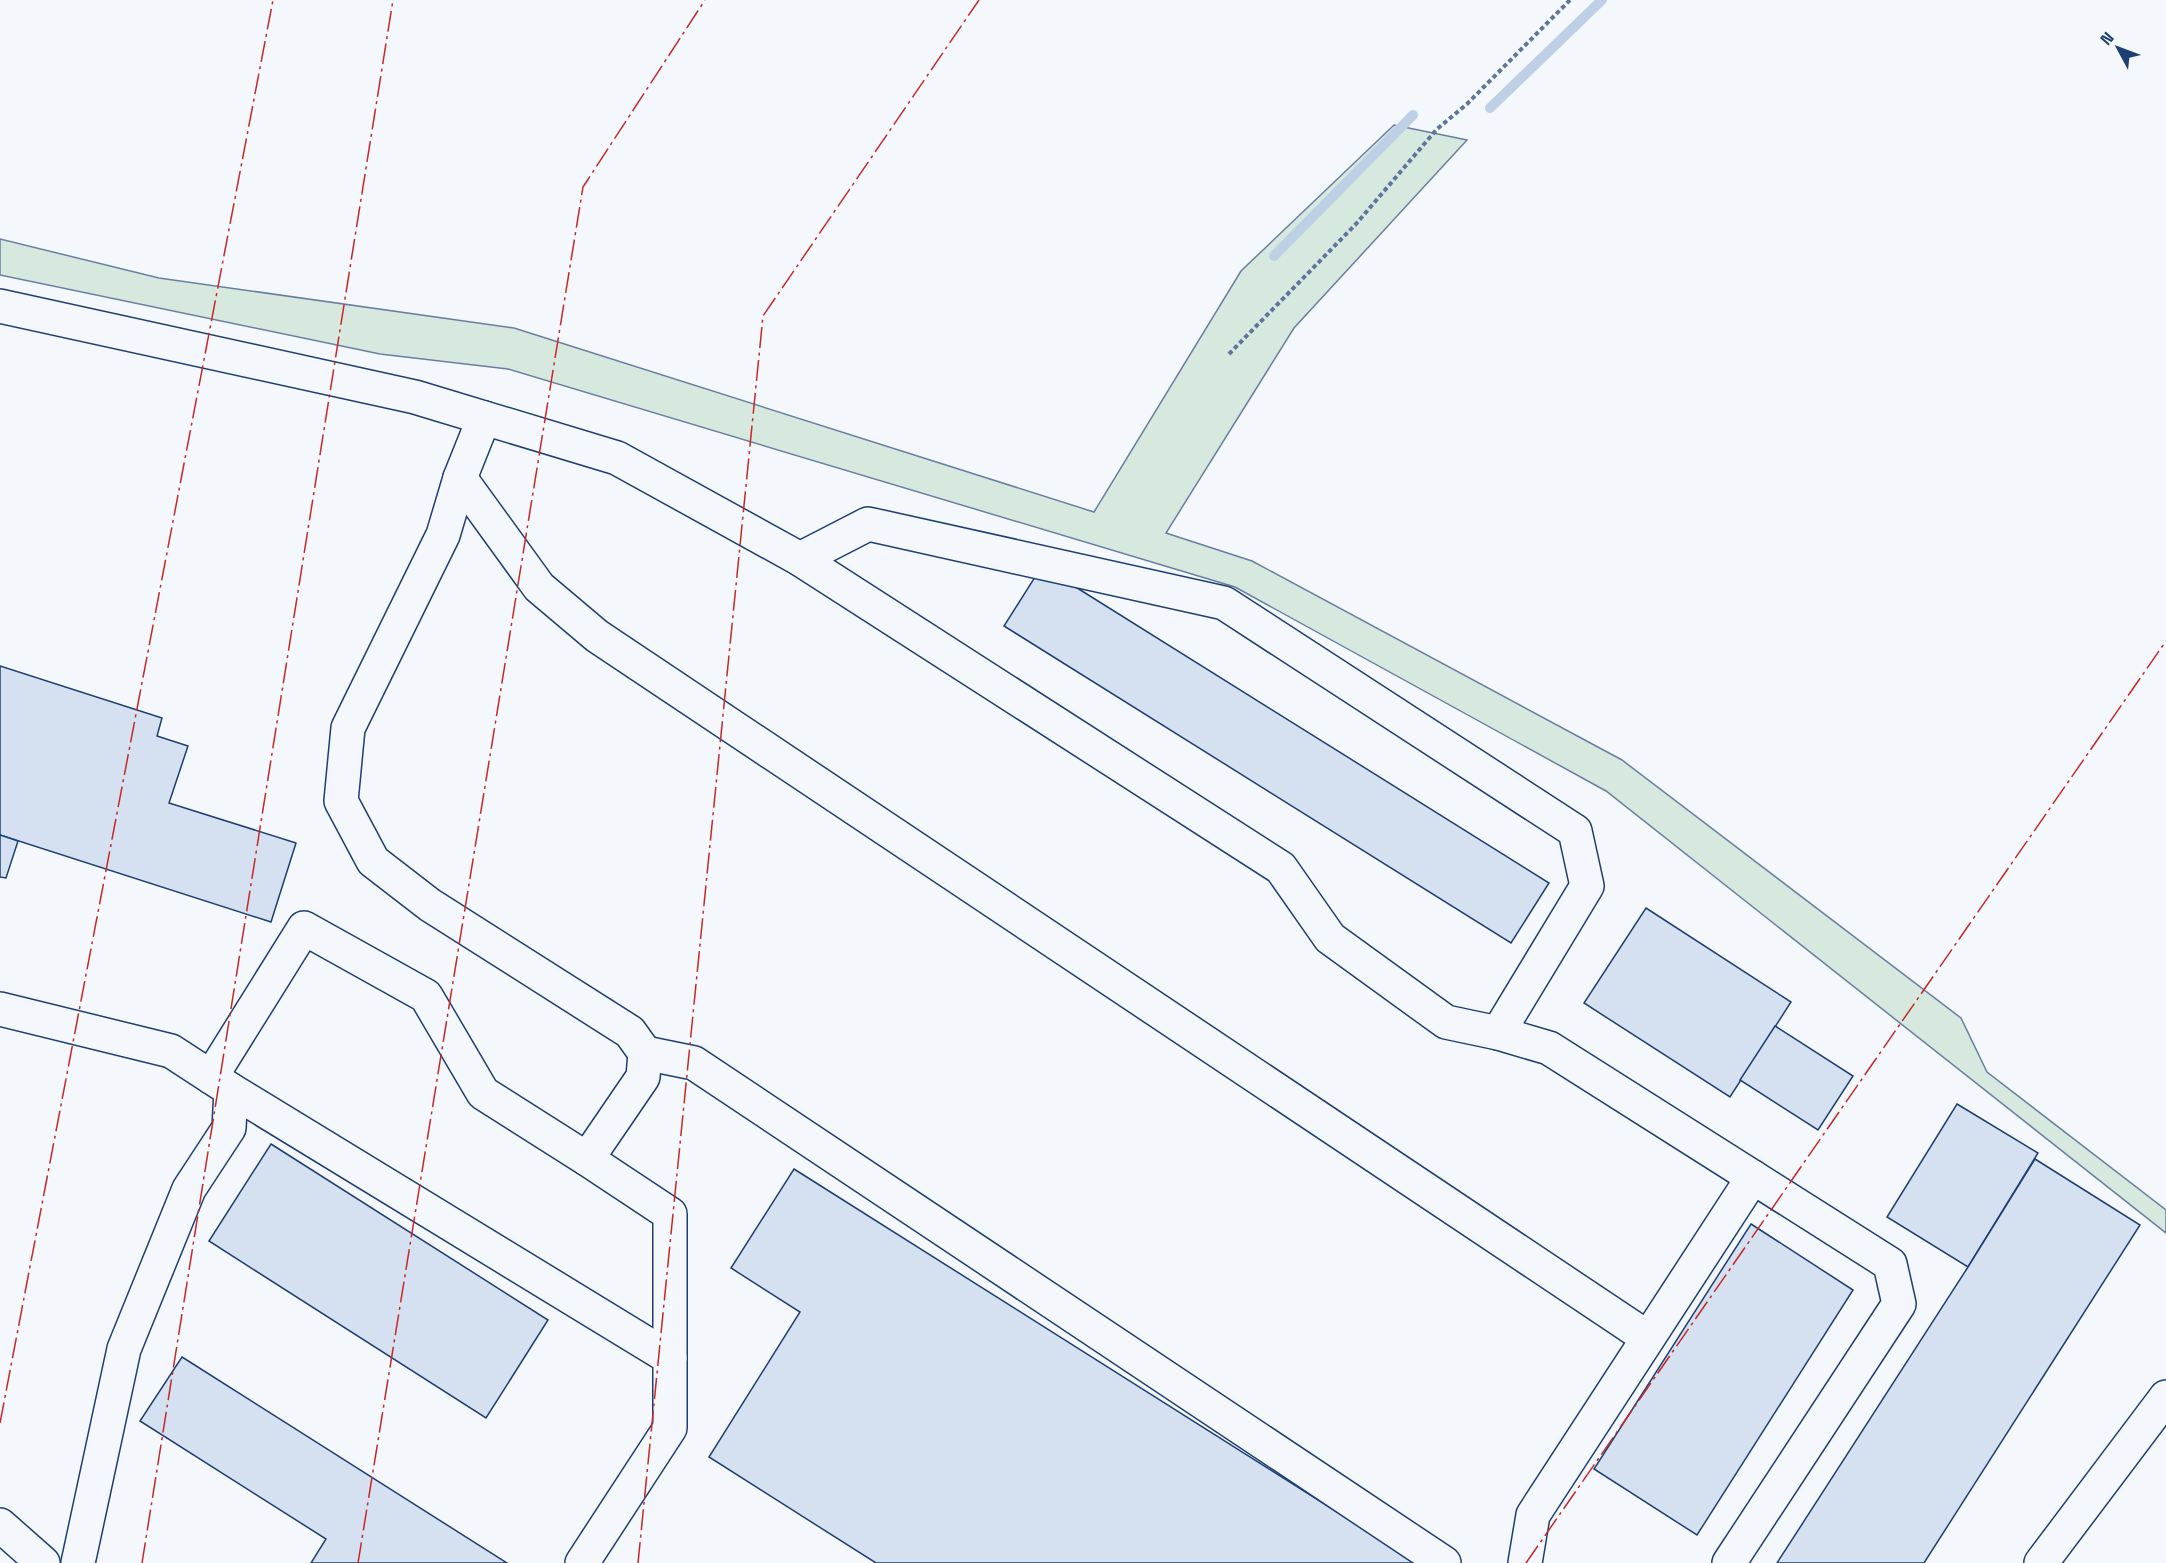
<svg xmlns="http://www.w3.org/2000/svg" width="2166" height="1563" font-family="'Space Grotesk',sans-serif">
<style>
.green{fill:#d7e8df;stroke:#687fa3;stroke-width:1.5}
.lines{fill:none;stroke-linecap:round;stroke-linejoin:round}
.stream{stroke:#bed0e5;stroke-width:10}
.building{fill:#d5e0f0;stroke:#1d3f73;stroke-width:1.5}
.minor-casing{stroke:#1d3f73;stroke-width:36}
.path{stroke:#5e769c;stroke-width:4;stroke-dasharray:4.5 3;stroke-linecap:butt}
.minor{stroke:#f4f7fb;stroke-width:33}
.power{stroke:#c62828;stroke-width:1.5;stroke-dasharray:21 4.5 3 4.5;stroke-linecap:butt}
</style>
<rect width="100%" height="100%" fill="#f4f7fb"/>
<!-- green -->
<path class="green" d="M1394,125L1467,140L1294,328L1166,533L1252,561L1622,760L1961,1018L1987,1072L2166,1210V1233L1606,791L1235,587L508,369L380,354L0,275V239L159,278L514,328L1094,512L1241,271Z"/>
<g class="lines">
<!-- stream -->
<g class="stream">
<path d="M1490,108L1602,0"/>
<path d="M1274,256L1413,115"/>
</g>
</g>
<!-- building -->
<g class="building">
<path d="M1042,566L1549,883L1511,943L1004,626Z"/>
<path d="M0,666L162,718L157,736L188,746L169,803L296,843L271,922L0,835Z"/>
<path d="M0,835L18,841L6,878L0,877Z"/>
<path d="M1646,908L1791,1002L1730,1097L1584,1003Z"/>
<path d="M1775,1026L1853,1076L1818,1130L1740,1080Z"/>
<path d="M1957,1104L2038,1153L1968,1267L1887,1217Z"/>
<path d="M271,1144L548,1320L486,1418L209,1241Z"/>
<path d="M2035,1159L2140,1225L1924,1563H1777L1968,1267Z"/>
<path d="M794,1169L1418,1563H876L709,1457L800,1312L731,1268Z"/>
<path d="M1751,1224L1853,1290L1697,1535L1594,1469Z"/>
<path d="M182,1357L507,1563H311L326,1539L140,1421Z"/>
</g>
<g class="lines">
<defs>
<g id="minor">
<path d="M0,306L415,397L617,458L800,559L868,524L1224,603L1575,831L1587,886L1498,1033"/>
<path d="M460,478L539,587L597,636L1648,1338"/>
<path d="M800,559L1281,868L1330,938L1446,1022L1498,1033L1549,1048L1890,1264L1899,1304L1729,1563"/>
<path d="M0,1009L171,1051L231,1090L229,1128L189,1189L124,1349L78,1563"/>
<path d="M645,1053L694,1063L1444,1563"/>
<path d="M211,1077L304,928L426,996L483,1093L587,1159L643,1077L645,1053L630,1032L430,905L373,861L341,801L348,728L443,535L460,478L484,418"/>
<path d="M231,1090L670,1358"/>
<path d="M0,1525L43,1563"/>
<path d="M582,1563L670,1428V1214L587,1159"/>
<path d="M1525,1563L1533,1515L1753,1177"/>
<path d="M2041,1563L2166,1397"/>
</g>
</defs>
<!-- minor casing -->
<use href="#minor" class="minor-casing"/>
<!-- path -->
<path class="path" d="M1229,354L1356,224L1437,129L1467,104L1570,0"/>
<!-- minor -->
<use href="#minor" class="minor"/>
<!-- power -->
<g class="power">
<path d="M0,1423L273,0"/>
<path d="M142,1563L393,0"/>
<path d="M358,1563L583,187L705,0"/>
<path d="M638,1563L763,316L979,0"/>
<path d="M1526,1563L2166,641"/>
</g>
</g>
<!-- north arrow -->
<g transform="translate(2118 48) rotate(311)" stroke="#f4f7fb" stroke-width="4.5" paint-order="stroke">
<path d="M0-4.5L10 22L0 15L-10 22Z" fill="#1d3f73"/>
<text y="-9" font-size="16" font-weight="bold" text-anchor="middle" fill="#1d3f73">N</text>
</g>
</svg>
